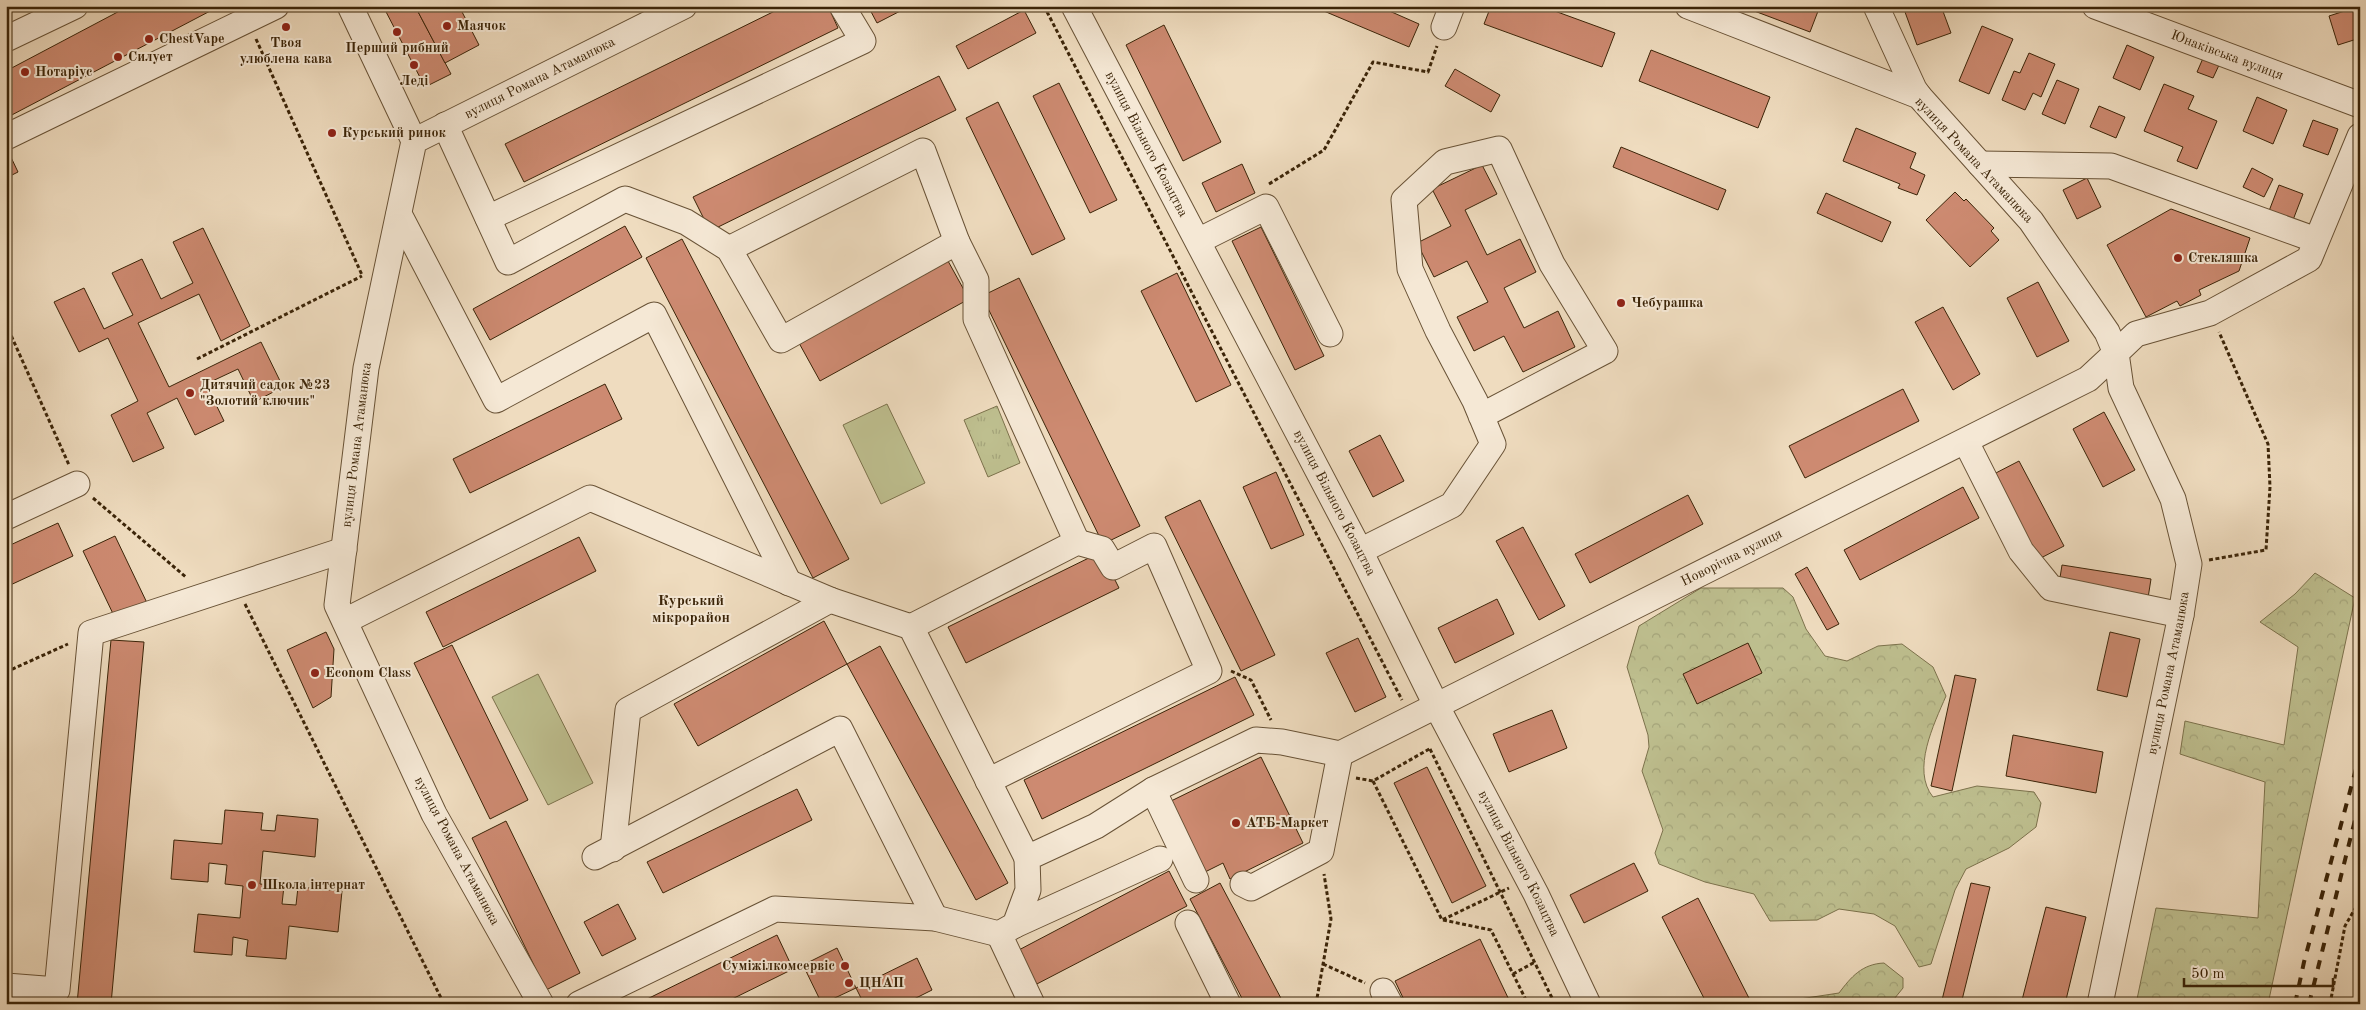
<svg xmlns="http://www.w3.org/2000/svg" width="2366" height="1010" font-family="'Old Standard TT',serif">
<style>
.grass{fill:url(#grass-tufts);stroke:#7c724c}
.forest{fill:url(#forest-crowns);stroke:#7c724c}
.pitch{fill:#bebf8f;stroke:#7c724c}
.building{fill:#cd8a71;stroke:#3b2408}
.lines{fill:none;stroke-linecap:round;stroke-linejoin:round}
.minor-casing{stroke:#685236;stroke-width:27}
.path{stroke:#3b2408;stroke-width:3;stroke-dasharray:4 2.5;stroke-linecap:butt}
.minor{stroke:#f5e8d5;stroke-width:25}
.rail{stroke:#3b2408;stroke-width:4;stroke-dasharray:9 9;stroke-linecap:butt}
.poi-dot{fill:#8f2418;stroke:#f5e8d5;stroke-width:2}
.labels{text-anchor:middle;dominant-baseline:central;stroke-width:4;stroke-linejoin:round;paint-order:stroke}
.poi-label{font-size:14px;font-weight:bold;fill:#3b2408;stroke:#f5e8d5;text-anchor:start}
.street-label{font-size:14px;fill:#3b2408;stroke:#f5e8d5}
.neighbourhood-label{font-size:15px;font-weight:bold;fill:#3b2408;stroke:#f5e8d5}
</style>
<defs>
<pattern id="grass-tufts" width="24" height="20" patternUnits="userSpaceOnUse" patternTransform="scale(1.25)"><rect width="24" height="20" fill="#bebf8f"/><path d="M3 7l-1-3M5 7V3M7 7l1-3M15 17l-1-3M17 17v-4M19 17l1-3" fill="none" stroke="#a4a47a"/></pattern>
<pattern id="forest-crowns" width="20" height="18" patternUnits="userSpaceOnUse" patternTransform="scale(1.25)"><rect width="20" height="18" fill="#bebf8f"/><path d="M2 6a3 3 0 1 1 6 0M12 15a3 3 0 1 1 6 0" fill="none" stroke="#a4a47a"/></pattern>
</defs>
<rect width="100%" height="100%" fill="#efdcbf"/>
<filter id="stains"><feTurbulence type="fractalNoise" baseFrequency=".004" numOctaves="4"/><feColorMatrix values="0 0 0 0 .2 0 0 0 0 .09 0 0 0 0 .02 0 0 0 .5 -.17"/></filter>
<radialGradient id="worn" r=".72"><stop offset=".6" stop-color="#630" stop-opacity="0"/><stop offset="1" stop-color="#630" stop-opacity=".3"/></radialGradient>
<!-- grass -->
<path class="grass" d="M997,406L1020,463L988,477L964,420Z"/>
<!-- forest -->
<g class="forest">
<path d="M2315,573L2355,598L2268,1004H2136L2156,908L2258,918L2265,782L2180,754L2185,721L2284,745L2298,647L2260,622L2295,594Z"/>
<path d="M1701,588H1783L1793,597L1806,629L1825,656L1847,661L1878,646L1902,644L1933,667L1946,696C1934,724 1911,770 1933,797L1977,786L2034,792L2041,803L2036,827L2009,848L1966,869L1955,890L1931,964L1919,967L1895,926L1874,914L1839,909L1817,920L1770,921L1754,894L1705,882L1659,864L1655,853L1663,830L1642,771L1649,747L1648,735L1627,667L1639,626Z"/>
<path d="M1884,963L1903,978V988L1890,1004H1789L1793,1000L1839,993C1851,977 1862,964 1884,963Z"/>
</g>
<!-- pitch -->
<g class="pitch">
<path d="M887,404L925,483L881,504L843,425Z"/>
<path d="M538,674L593,783L548,805L492,697Z"/>
</g>
<!-- building -->
<g class="building">
<path d="M129,6H212L214,9L6,118V71Z"/>
<path d="M383,6H415L451,74L425,87Z"/>
<path d="M415,6H459L479,45L445,63Z"/>
<path d="M785,6H828L838,28L524,182L505,144Z"/>
<path d="M868,6H910L877,23Z"/>
<path d="M1312,6H1378L1419,24L1409,47Z"/>
<path d="M1491,6H1541L1615,33L1602,67L1484,24Z"/>
<path d="M1741,6H1820L1810,32Z"/>
<path d="M1920,6H1941L1951,33L1917,45L1905,12Z"/>
<path d="M2354,8L2360,27V38L2338,45L2329,16Z"/>
<path d="M1024,10L1036,33L968,69L956,46Z"/>
<path d="M1164,25L1221,142L1183,161L1126,45Z"/>
<path d="M1982,26L2013,39L1989,94L1959,81Z"/>
<path d="M2127,45L2154,57L2140,90L2113,78Z"/>
<path d="M1651,50L1770,97L1758,128L1639,81Z"/>
<path d="M2029,53L2055,64L2041,97L2033,93L2025,110L2002,100L2014,71L2020,73Z"/>
<path d="M2204,56L2220,63L2213,78L2197,72Z"/>
<path d="M1455,69L1500,95L1491,112L1445,86Z"/>
<path d="M939,76L956,110L710,231L693,197Z"/>
<path d="M2057,80L2079,89L2065,124L2042,114Z"/>
<path d="M1059,83L1117,200L1090,213L1033,96Z"/>
<path d="M2164,84L2194,96L2188,109L2217,121L2197,169L2177,161L2183,147L2144,131Z"/>
<path d="M2257,97L2287,110L2273,144L2243,131Z"/>
<path d="M998,102L1065,239L1032,255L966,118Z"/>
<path d="M2099,106L2125,117L2116,138L2090,127Z"/>
<path d="M2313,120L2338,129L2328,155L2303,146Z"/>
<path d="M1856,128L1916,153L1910,168L1925,175L1917,195L1898,188L1900,184L1843,161Z"/>
<path d="M1621,147L1726,190L1718,210L1613,167Z"/>
<path d="M8,151L18,172L6,178V152Z"/>
<path d="M1242,164L1255,193L1216,212L1202,183Z"/>
<path d="M1482,165L1497,194L1465,210L1487,255L1520,239L1536,272L1504,288L1524,328L1558,311L1575,347L1523,372L1504,336L1474,351L1457,317L1488,302L1467,261L1434,277L1417,243L1451,226L1432,189Z"/>
<path d="M2252,168L2273,179L2264,197L2243,187Z"/>
<path d="M2087,178L2101,207L2077,219L2063,190Z"/>
<path d="M2279,185L2303,194L2293,220L2269,211Z"/>
<path d="M1955,192L1964,201L1966,199L1994,228L1991,231L1999,240L1970,267L1926,220Z"/>
<path d="M1826,193L1891,222L1882,242L1817,213Z"/>
<path d="M2171,209L2250,238L2239,271L2199,290L2201,295L2180,306L2177,301L2146,317L2107,245Z"/>
<path d="M625,226L642,257L490,340L473,309Z"/>
<path d="M1261,227L1324,356L1295,370L1232,241Z"/>
<path d="M203,228L250,326L221,341L199,294L138,323L169,387L261,342L283,387L254,402L238,369L206,384L224,421L195,435L177,398L147,413L164,448L133,462L111,415L138,401L108,338L79,352L54,302L84,288L104,329L133,315L112,273L142,259L161,299L193,283L173,242Z"/>
<path d="M682,239L849,559L813,578L646,258Z"/>
<path d="M948,261L969,299L820,381L799,343Z"/>
<path d="M1177,273L1231,385L1196,402L1141,291Z"/>
<path d="M1019,278L1140,526L1103,544L982,296Z"/>
<path d="M2038,282L2069,341L2037,357L2007,298Z"/>
<path d="M1943,307L1980,374L1953,390L1915,322Z"/>
<path d="M605,384L622,419L470,493L453,459Z"/>
<path d="M1903,389L1919,421L1805,478L1789,446Z"/>
<path d="M2104,412L2135,470L2103,487L2073,429Z"/>
<path d="M1380,435L1404,481L1373,497L1349,451Z"/>
<path d="M2019,461L2064,546L2037,560L1992,475Z"/>
<path d="M1276,472L1304,535L1271,549L1243,487Z"/>
<path d="M1963,487L1979,518L1860,580L1844,550Z"/>
<path d="M1688,495L1703,524L1590,583L1575,554Z"/>
<path d="M1200,500L1275,655L1241,671L1165,517Z"/>
<path d="M58,523L73,556L6,587V547Z"/>
<path d="M1523,527L1565,606L1539,620L1496,541Z"/>
<path d="M115,536L148,605L116,620L83,551Z"/>
<path d="M579,537L596,571L443,647L426,612Z"/>
<path d="M1101,552L1119,588L966,663L948,627Z"/>
<path d="M2062,565L2151,579L2148,598L2059,584Z"/>
<path d="M1807,567L1839,624L1827,630L1795,574Z"/>
<path d="M1497,599L1514,634L1455,663L1438,628Z"/>
<path d="M824,621L847,664L698,746L674,704Z"/>
<path d="M326,632L334,649L331,697L313,708L287,650Z"/>
<path d="M2110,632L2140,639L2127,697L2097,690Z"/>
<path d="M1358,638L1386,697L1355,712L1326,653Z"/>
<path d="M111,640L144,642L111,1004H77Z"/>
<path d="M1748,643L1762,673L1697,704L1683,674Z"/>
<path d="M452,645L528,800L490,819L414,663Z"/>
<path d="M880,646L1008,883L976,900L847,664Z"/>
<path d="M1955,675L1976,679L1952,791L1931,786Z"/>
<path d="M1235,677L1254,715L1042,819L1024,780Z"/>
<path d="M1552,710L1567,748L1509,772L1493,734Z"/>
<path d="M2013,735L2103,752L2096,793L2006,776Z"/>
<path d="M1261,757L1303,843L1230,879L1223,863L1203,873L1169,802Z"/>
<path d="M1427,767L1486,886L1452,903L1394,783Z"/>
<path d="M797,789L812,820L663,893L647,862Z"/>
<path d="M225,810L263,813L261,830L275,831L277,815L318,819L315,857L263,851L260,884L284,886L282,904L296,905L298,887L342,891L338,932L289,926L286,959L246,956L248,940L233,937L232,955L194,952L198,914L240,918L243,886L225,884L227,865L209,863L208,882L171,879L174,840L222,844Z"/>
<path d="M506,821L580,973L546,990L472,838Z"/>
<path d="M1634,863L1648,891L1584,923L1570,895Z"/>
<path d="M1169,871L1187,906L1033,986L1015,952Z"/>
<path d="M1220,883L1284,1004H1245L1190,899Z"/>
<path d="M1971,883L1990,887L1961,1004H1941Z"/>
<path d="M1698,898L1752,1004H1707L1662,917Z"/>
<path d="M618,904L636,939L602,956L584,922Z"/>
<path d="M2046,907L2086,917L2065,1004H2021Z"/>
<path d="M777,935L793,969L722,1004H637Z"/>
<path d="M1480,939L1511,1004H1406L1395,981Z"/>
<path d="M837,948L856,988L822,1004L803,965Z"/>
<path d="M917,958L932,990L904,1004H864L856,988Z"/>
</g>
<g class="lines">
<defs>
<g id="minor">
<path d="M350,6L414,141"/>
<path id="s1" d="M1074,6L1360,551L1436,705L1536,894L1588,1004"/>
<path d="M1876,6L1914,89L1919,96"/>
<path id="s2" d="M2095,6L2360,105"/>
<path d="M1444,27L1452,6"/>
<path d="M6,39L75,6"/>
<path d="M445,125L508,262L625,199L686,222L729,249L781,340L957,242L976,280V319L1077,542"/>
<path d="M6,137L276,6"/>
<path d="M1980,164L2111,166L2316,240"/>
<path d="M399,214L496,400L654,315L789,583"/>
<path d="M488,218L863,41L842,6"/>
<path d="M1198,241L1266,207L1330,334"/>
<path d="M729,249L923,151L957,242"/>
<path d="M1966,442L2021,551L2051,588L2181,615"/>
<path d="M6,517L77,484"/>
<path d="M1360,551L1452,505L1493,444L1475,401L1438,331L1410,269L1404,200L1445,162L1499,149L1552,264L1605,351L1481,416"/>
<path d="M345,621L590,498L830,600"/>
<path d="M911,627L1077,542L1102,549L1113,567L1154,546L1209,671L988,781"/>
<path id="s3" d="M1340,754L2088,379L2116,353L2107,332L2031,221L1919,96L1688,6"/>
<path d="M1153,790L1196,880"/>
<path d="M613,849L628,710L830,600L911,627L1027,858"/>
<path d="M595,857L840,729L935,918"/>
<path d="M1243,884L1251,888L1321,851L1340,754"/>
<path d="M1188,923L1228,1004"/>
<path d="M1015,925L1160,859"/>
<path d="M999,934L1032,1004"/>
<path d="M6,986L57,990L91,633L344,550"/>
<path d="M1383,991L1390,1004"/>
<path id="s4" d="M541,1004L434,814L337,605L366,368L414,141L684,6"/>
<path d="M579,1004L775,909L935,918L999,934L1015,925L1028,890L1027,858L1096,826L1153,790L1256,740L1282,742L1340,754"/>
<path id="s5" d="M2100,1004L2181,615L2189,564L2173,499L2121,388L2116,353L2136,334L2210,313L2309,259L2360,136"/>
</g>
</defs>
<!-- minor casing -->
<use href="#minor" class="minor-casing"/>
<!-- path -->
<g class="path">
<path d="M1044,6L1402,700"/>
<path d="M256,39L362,275"/>
<path d="M1269,184L1324,150L1373,62L1428,72L1437,46"/>
<path d="M6,324L69,465"/>
<path d="M197,359L362,276"/>
<path d="M93,498L187,578"/>
<path d="M2209,560L2266,550L2270,487L2268,444L2219,332"/>
<path d="M245,604L444,1004"/>
<path d="M1231,671L1251,680L1271,720"/>
<path d="M6,672L68,644"/>
<path d="M1430,749L1555,1004"/>
<path d="M1356,778L1373,781L1431,748"/>
<path d="M1373,781L1442,920L1509,888"/>
<path d="M1443,920L1491,930L1528,1004"/>
<path d="M1323,964L1365,983"/>
<path d="M1513,974L1535,962"/>
<path d="M1316,1004L1331,919L1324,874"/>
<path d="M2330,1004L2345,926L2360,900"/>
</g>
<!-- minor -->
<use href="#minor" class="minor"/>
<!-- rail -->
<g class="rail">
<path d="M2295,1004L2304,962L2360,754"/>
<path d="M2309,1004L2360,800"/>
</g>
</g>
<!-- markers -->
<g class="poi-dot">
<circle cx="447" cy="26" r="5"/>
<circle cx="286" cy="27" r="5"/>
<circle cx="397" cy="32" r="5"/>
<circle cx="149" cy="39" r="5"/>
<circle cx="118" cy="57" r="5"/>
<circle cx="414" cy="65" r="5"/>
<circle cx="25" cy="72" r="5"/>
<circle cx="332" cy="133" r="5"/>
<circle cx="2178" cy="258" r="5"/>
<circle cx="1621" cy="303" r="5"/>
<circle cx="190" cy="393" r="5"/>
<circle cx="315" cy="673" r="5"/>
<circle cx="1236" cy="823" r="5"/>
<circle cx="252" cy="885" r="5"/>
<circle cx="845" cy="966" r="5"/>
<circle cx="849" cy="983" r="5"/>
</g>
<g class="labels">
<!-- poi labels -->
<g class="poi-label">
<text x="457" y="26">Маячок</text>
<text x="159" y="39">ChestVape</text>
<text x="286" y="43" text-anchor="middle">Твоя<tspan x="286" dy="16">улюблена кава</tspan></text>
<text x="397" y="48" text-anchor="middle">Перший рибний</text>
<text x="128" y="57">Силует</text>
<text x="35" y="72">Нотаріус</text>
<text x="414" y="81" text-anchor="middle">Леді</text>
<text x="342" y="133">Курський ринок</text>
<text x="2188" y="258">Стекляшка</text>
<text x="1631" y="303">Чебурашка</text>
<text x="200" y="385">Дитячий садок №23<tspan x="200" dy="16">"Золотий ключик"</tspan></text>
<text x="325" y="673">Econom Class</text>
<text x="1246" y="823">АТБ-Маркет</text>
<text x="262" y="885">Школа інтернат</text>
<text x="835" y="966" text-anchor="end">Суміжілкомсервіс</text>
<text x="859" y="983">ЦНАП</text>
</g>
<!-- street labels -->
<g class="street-label">
<text stroke="none"><textPath href="#s2" startOffset="141">Юнаківська вулиця</textPath></text>
<text stroke="none"><textPath href="#s4" startOffset="1060">вулиця Романа Атаманюка</textPath></text>
<text stroke="none"><textPath href="#s1" startOffset="156">вулиця Вільного Козацтва</textPath></text>
<text transform="translate(1974 160) rotate(47)">вулиця Романа Атаманюка</text>
<text stroke="none"><textPath href="#s4" startOffset="610">вулиця Романа Атаманюка</textPath></text>
<text stroke="none"><textPath href="#s1" startOffset="561">вулиця Вільного Козацтва</textPath></text>
<text stroke="none"><textPath href="#s3" startOffset="438">Новорічна вулиця</textPath></text>
<text stroke="none"><textPath href="#s5" startOffset="338">вулиця Романа Атаманюка</textPath></text>
<text transform="translate(457 851) rotate(62)">вулиця Романа Атаманюка</text>
<text stroke="none"><textPath href="#s1" startOffset="966">вулиця Вільного Козацтва</textPath></text>
</g>
<!-- neighbourhood labels -->
<g class="neighbourhood-label">
<text x="691" y="601">Курський<tspan x="691" dy="17">мікрорайон</tspan></text>
</g>
</g>
<!-- margin -->
<rect width="2366" height="1010" fill="none" stroke="#efdcbf" stroke-width="25"/>
<rect x="8" y="8" width="2351" height="995" fill="none" stroke="#3b2408" stroke-width="2.5"/>
<rect x="12" y="12" width="2341" height="985" fill="none" stroke="#3b2408"/>
<!-- scale -->
<path d="M2184 978v8h149v-8" fill="none" stroke="#3b2408" stroke-width="2.5"/>
<text x="2191" y="978" font-size="15" fill="#3b2408" stroke="#f5e8d5" stroke-width="4" paint-order="stroke">50 m</text>
<rect width="100%" height="100%" filter="url(#stains)"/>
<rect width="100%" height="100%" fill="url(#worn)"/>
</svg>
